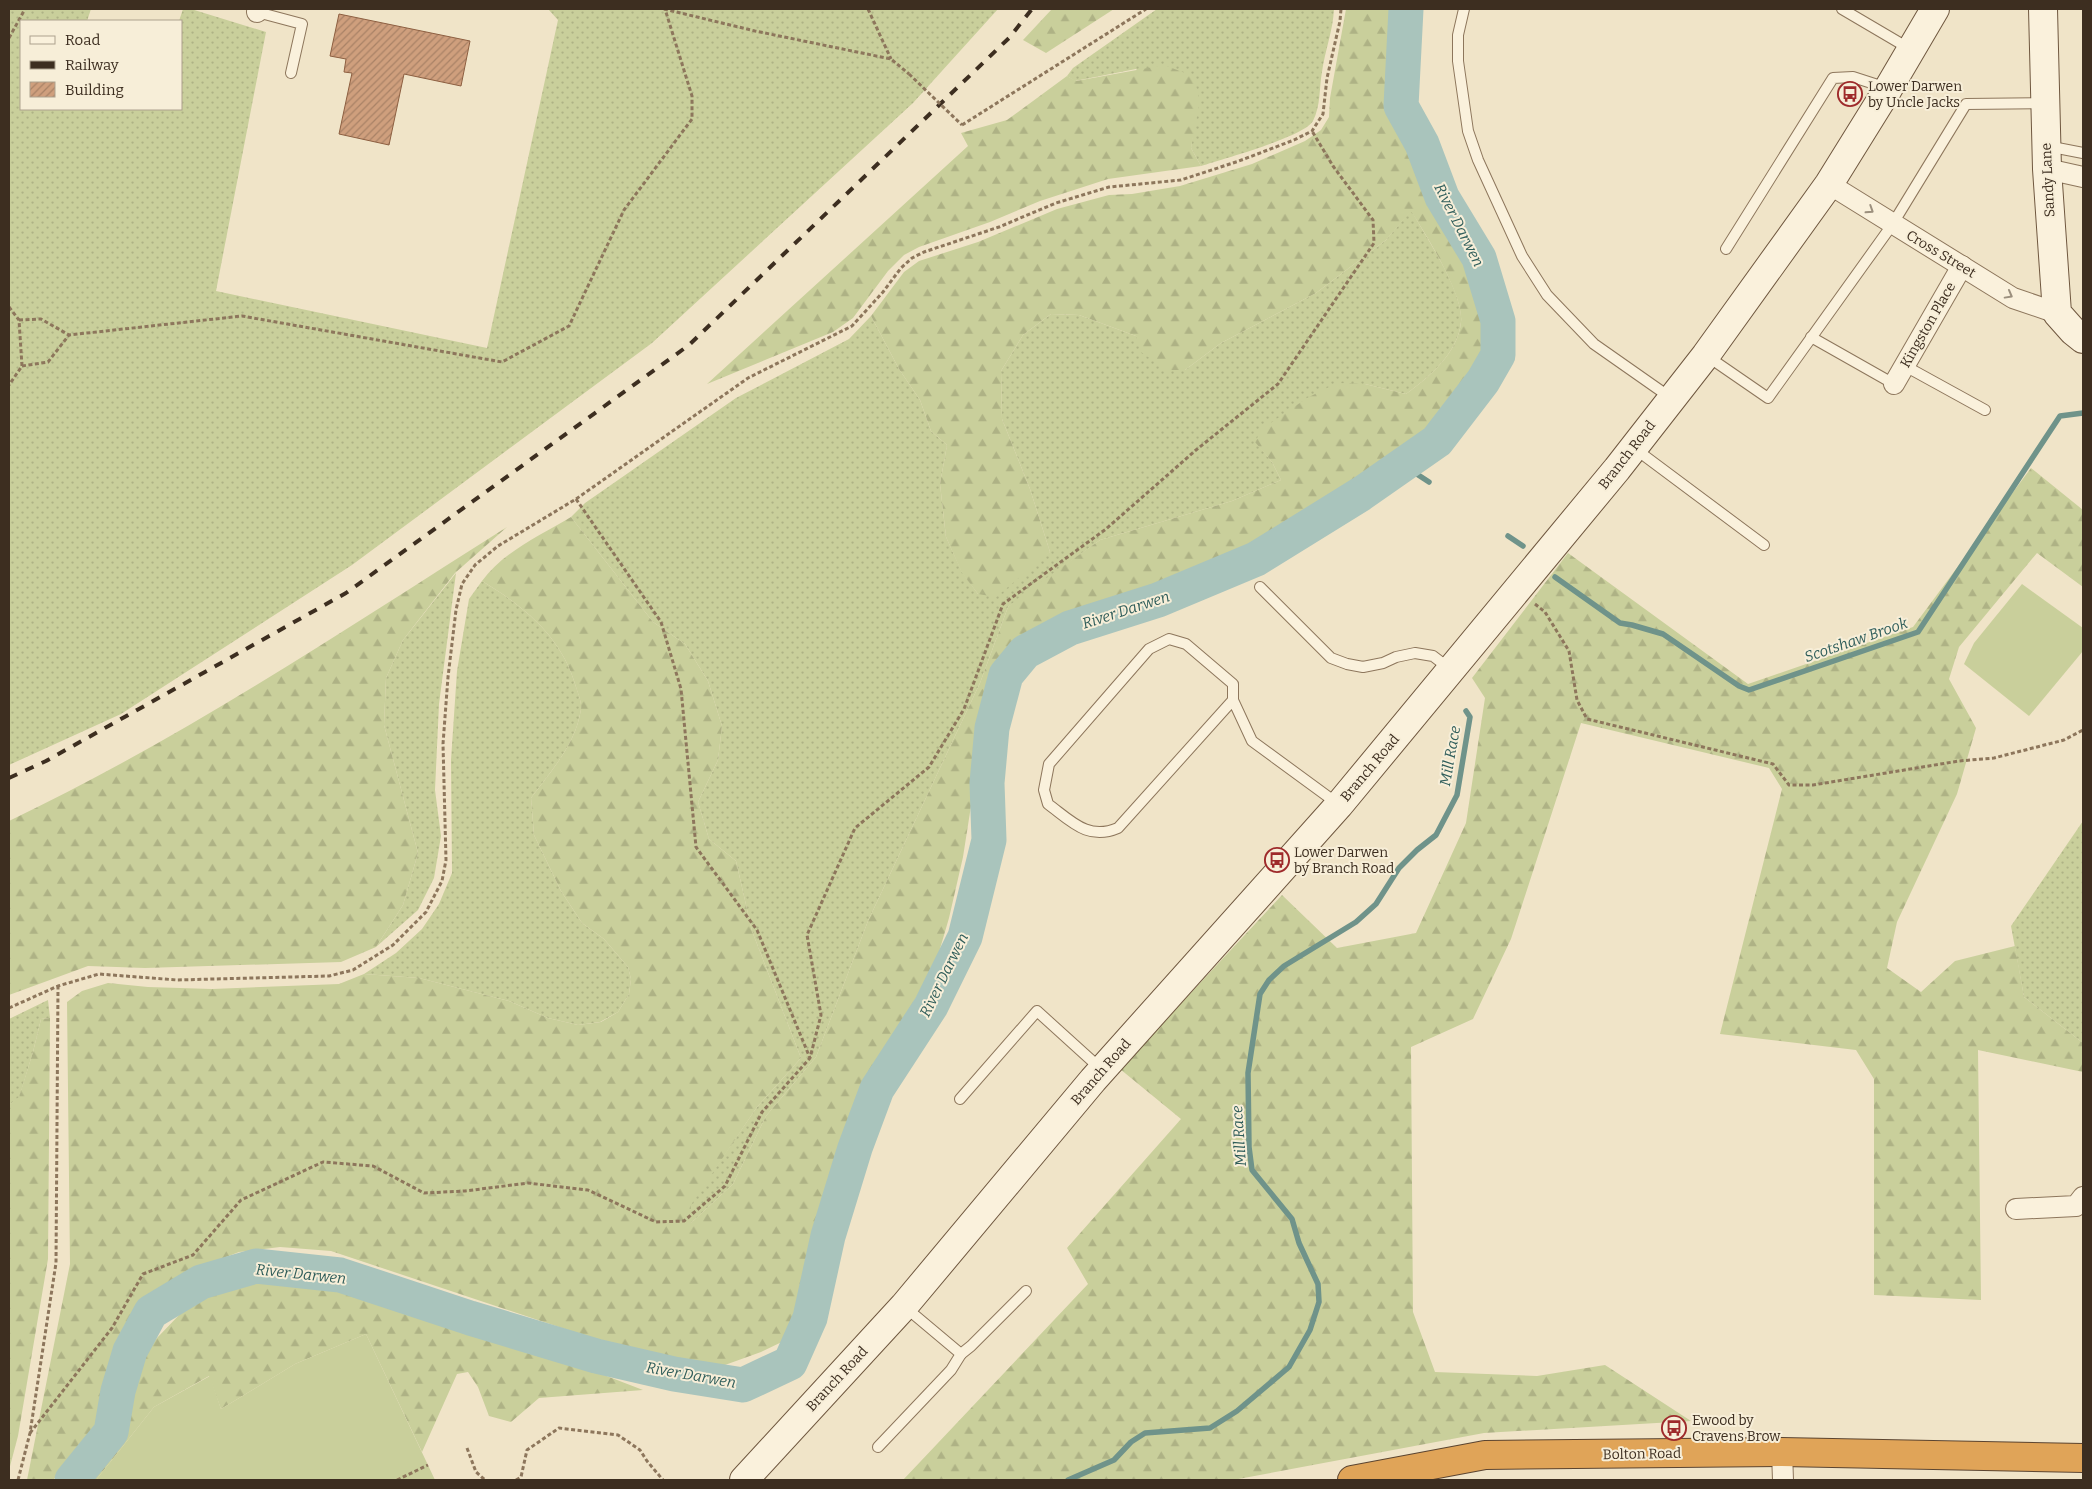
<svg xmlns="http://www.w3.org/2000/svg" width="2092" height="1489" font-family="Bitter,serif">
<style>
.grass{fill:url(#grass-dots)}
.forest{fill:url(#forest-firs)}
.garden{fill:#c9cf9b}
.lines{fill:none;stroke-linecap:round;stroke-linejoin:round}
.stream{stroke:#6f938a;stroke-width:5.5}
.river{stroke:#a9c4bc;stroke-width:35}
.building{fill:url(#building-hatch);stroke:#8d5f41}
.lane-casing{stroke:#8d765c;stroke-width:12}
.street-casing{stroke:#8d765c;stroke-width:22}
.secondary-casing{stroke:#6f573f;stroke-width:30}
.highway-casing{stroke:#5b4430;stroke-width:30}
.path{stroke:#8d765c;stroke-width:3;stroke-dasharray:4 2.5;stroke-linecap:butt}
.lane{stroke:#faf1dc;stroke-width:10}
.street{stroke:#faf1dc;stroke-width:20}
.secondary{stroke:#faf1dc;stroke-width:28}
.highway{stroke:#e0a458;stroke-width:28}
.rail{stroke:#3d2e20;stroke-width:4;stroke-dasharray:9 9;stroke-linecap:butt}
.path-bridge{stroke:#8d765c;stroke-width:3;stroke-dasharray:4 2.5;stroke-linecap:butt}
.oneway{stroke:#9c907e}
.labels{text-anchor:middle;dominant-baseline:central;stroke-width:4;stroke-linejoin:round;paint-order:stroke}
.poi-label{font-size:14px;fill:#3d2e20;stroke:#f7eed8;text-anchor:start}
.street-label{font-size:14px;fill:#3d2e20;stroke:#f7eed8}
.water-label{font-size:15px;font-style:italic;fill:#2f5d5a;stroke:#f7eed8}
</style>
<defs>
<pattern id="grass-dots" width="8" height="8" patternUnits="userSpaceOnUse" patternTransform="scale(1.25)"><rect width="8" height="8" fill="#c9cf9b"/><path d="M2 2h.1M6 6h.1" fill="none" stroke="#aeb285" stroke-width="1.8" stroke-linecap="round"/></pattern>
<pattern id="forest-firs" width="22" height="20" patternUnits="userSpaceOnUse" patternTransform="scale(1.25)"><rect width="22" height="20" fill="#c9cf9b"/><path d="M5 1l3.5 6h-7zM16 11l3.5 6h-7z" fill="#aeb285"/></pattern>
<pattern id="building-hatch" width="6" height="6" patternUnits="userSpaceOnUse" patternTransform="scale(1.25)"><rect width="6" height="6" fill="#cf9f7d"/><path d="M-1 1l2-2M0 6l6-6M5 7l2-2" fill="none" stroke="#a98266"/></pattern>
</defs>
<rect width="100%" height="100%" fill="#f0e4c8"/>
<!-- grass -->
<g class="grass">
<path d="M9,9H91L87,21H21V109H181V21H179L183,9H191L266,32L216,291L487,348L558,20L548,9H998L913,103L652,343L352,565L121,714L9,765Z"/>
<path d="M1157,9H1334C1333,31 1325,50 1322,72C1319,88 1321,105 1313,121C1304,137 1222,159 1201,166L1191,148L1193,132L1136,69L1075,81L1067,76L1073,68Z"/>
<path d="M1411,210C1426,237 1464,293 1461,322C1458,353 1429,377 1406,394L1365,384L1256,442L1272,462L1281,480L1232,501L1100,540L1008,607L980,683L868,921L816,1057L766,1116L733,1184L691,1223L690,1205L757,1107L801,1058L752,931L736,861L709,839L698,802L718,760L722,726L708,681L685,644L653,622L571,517L585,503L736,398L849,339L871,316L899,369L920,400L931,431L947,445L940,484L946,537L962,572L978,594L1050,552L1030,489L1002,419L1001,371L1023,335L1051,314L1079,315L1136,336L1185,370L1221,343L1316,293L1386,240Z"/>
<path d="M456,573L439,704L435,790L441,836L434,878L418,910L376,947L403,905L418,853L384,725L386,678L403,640Z"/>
<path d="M482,581C525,607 562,637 576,687C578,693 582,702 581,709C576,744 551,771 531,798L534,835L561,891L582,923L604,939L628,967L631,979L629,994L618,1012L600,1022L578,1025L548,1018L509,1001L419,978L364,974L396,953L422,929L439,904L452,873L451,760L457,671L469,599Z"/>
<path d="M2083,821V1043L2024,997L2011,926Z"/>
<path d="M48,1000L50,1018L41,1019L33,1052L19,1098L9,1105V1019Z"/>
</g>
<!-- forest -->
<g class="forest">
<path d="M1052,9H1114L1046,53L1023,40Z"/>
<path d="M1346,9H1402L1394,107L1412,141L1429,180L1472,263L1491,331L1488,357L1474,388L1443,420L1247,554L1080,615L1029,640L1004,668L987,704L963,857L949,918L935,966L859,1093L836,1154L810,1273L788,1339L761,1352L711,1370L625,1349L331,1251L280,1247L239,1252L200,1267L146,1301L113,1360L102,1393L99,1428L53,1480H27L70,1264L67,1002L82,991L108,983L148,987L212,989L339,984L364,974L419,978L509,1001L548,1018L578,1025L601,1022L618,1012L629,994L631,979L628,967L604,939L582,923L561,891L534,835L531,798C551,771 576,744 581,709C582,702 578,694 576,687C562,637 525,607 482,581C503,552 541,535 571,517L653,622L685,644L708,681L722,726L718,760L698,802L709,839L736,861L752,931L801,1058L757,1107L691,1205V1223L733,1184L766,1116L816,1057L868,921L980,683L1008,607L1021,596L1100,540L1232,501L1281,480L1272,462L1255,442L1262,429L1307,398L1337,383L1365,384L1406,394C1429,377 1458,353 1461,322C1464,295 1426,235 1411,211L1386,240L1316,293L1221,343L1185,370H1167L1141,352L1136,336L1079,315L1051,314L1023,335L1001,371L1002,419L1030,489L1050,552L996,597L978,594L962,573L946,537L940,484L947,445L931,431L920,400L899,369L871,316L904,272L919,261L978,242L1057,209L1109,195L1132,194L1180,186L1252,164L1305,141L1321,130L1329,117L1330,98Z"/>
<path d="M1164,65L1193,76L1200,100L1191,148L1201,166L1108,179L1040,201L990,222L919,247L904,255L888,271L853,318L833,332L707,384L968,146L961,133L1007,120L1067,76L1076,81Z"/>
<path d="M2031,468L2083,510V587L2037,553L1959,647L1949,679L1976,728L1957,794L1897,922L1887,968L1921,992L1955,961L2015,946L2024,997L2083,1043V1072L1978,1050L1981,1300L1874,1295V1079L1856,1050L1720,1034L1782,789L1769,768L1581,723L1511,939L1473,1019L1411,1047L1413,1312L1435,1372L1537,1376L1605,1365L1691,1421L1484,1433L1233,1480H903L1088,1284L1067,1248L1181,1119L1120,1069L1282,895L1337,948L1416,933L1466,823L1485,698L1472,678L1568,553L1748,684L1913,627Z"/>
<path d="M507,527L455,573L403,640L386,678L384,725L418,853L403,905L376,947L341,962L145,968L88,966L9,995V821C183,738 344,630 507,527Z"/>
<path d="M50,1018L48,1259L18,1436L9,1470V1105L19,1097L33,1052L41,1019Z"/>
<path d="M248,1284H325L377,1298L546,1350L591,1370L643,1390L539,1398L511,1422L489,1416L478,1387L468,1372L457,1374L422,1452L366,1334L295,1364L221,1409L209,1376L154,1407L96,1480H83L121,1432L135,1372L156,1339L182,1312L214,1292Z"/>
</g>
<!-- garden -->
<g class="garden">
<path d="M2022,584L2083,628V651L2029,716L1964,664L1974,643Z"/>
<path d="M366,1334L435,1480H96L154,1407L210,1376L221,1409L295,1364Z"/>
</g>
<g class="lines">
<!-- stream -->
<g class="stream">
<path d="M1403,465L1429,482"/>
<path d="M1508,536L1523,546"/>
<path d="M1555,577L1620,623L1632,625L1663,634L1739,686L1749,690L1918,632L2060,416L2083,413"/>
<path d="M1068,1480L1114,1460L1131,1442L1145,1433L1210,1428L1237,1411L1289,1367L1310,1330L1319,1302L1318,1284L1299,1243L1292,1219L1252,1170L1249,1147L1248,1073L1260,994L1269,980L1284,966L1356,922L1376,904L1399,868L1417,850L1436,835L1457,795L1470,717L1466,711"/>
</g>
<!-- river -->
<path class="river" d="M72,1480L111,1432L118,1391L130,1351L151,1312L201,1282L256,1266L340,1275L470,1318L596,1356L674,1374L743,1385L790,1363L810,1318L828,1236L855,1148L877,1089L931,1006L965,937L989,840L987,783L992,728L1006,675L1025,652L1070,628L1158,600L1256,559L1361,494L1437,441L1483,381L1498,355V321L1479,258L1442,197L1422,144L1401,106L1406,9"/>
</g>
<!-- building -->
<path class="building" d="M339,14L470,41L461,86L404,74L389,145L339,134L352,73L344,72L346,59L330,56Z"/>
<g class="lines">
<defs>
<g id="lane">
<path d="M1464,9L1458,35V61L1468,131L1478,160L1522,256L1547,295L1594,344L1671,398"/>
<path d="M1842,9L1910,49"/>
<path d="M257,12L302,24L291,73"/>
<path d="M2047,146L2083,153"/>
<path d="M1726,249L1833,78L1853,77L1887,88"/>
<path d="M1811,337L1894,384"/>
<path d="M1707,356L1768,398L1892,225L1966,104L2045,103"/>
<path d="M1905,366L1985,410"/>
<path d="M1634,448L1764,545"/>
<path d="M1260,587L1331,658L1347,664L1363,667L1383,663L1396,657L1415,653L1433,656L1450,669"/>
<path d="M1233,700L1118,828C1088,841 1071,821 1048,804L1044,790L1049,764L1149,649L1169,639L1186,644L1233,684V700L1252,741L1338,804"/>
<path d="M960,1099L1037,1011L1101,1069"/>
<path d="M961,1354L971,1346L1026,1291"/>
<path d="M878,1447L951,1370L961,1354L905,1307"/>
</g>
<g id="street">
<path d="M257,12L258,9"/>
<path d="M2047,169L2083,177"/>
<path d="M1829,184L2013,298L2057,313"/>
<path d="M1894,384L1962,266"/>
<path d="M2016,1209L2076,1206L2083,1197"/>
<path d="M1782,1452L1783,1480"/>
</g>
<g id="secondary">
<path d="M2043,9L2047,169L2057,313L2073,331L2083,339"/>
<path d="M744,1480L904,1306L1093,1080L1339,805L1617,469L1706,355L1829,184L1888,89L1935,9"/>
</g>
<path id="highway" d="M1352,1480L1485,1455L1782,1452L2083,1458"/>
</defs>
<!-- lane casing -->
<use href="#lane" class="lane-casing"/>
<!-- street casing -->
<use href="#street" class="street-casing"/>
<!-- secondary casing -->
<use href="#secondary" class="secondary-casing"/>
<!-- highway casing -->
<use href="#highway" class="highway-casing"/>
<!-- path -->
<g class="path">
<path d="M664,9L755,31L891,59L909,74"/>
<path d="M868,9L891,59"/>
<path d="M9,38L25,9"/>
<path d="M962,125L1146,9"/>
<path d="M9,307L19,320L22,366L9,385"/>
<path d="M19,320L41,319L69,335"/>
<path d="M22,366L48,362L69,335L242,316L502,362L569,326L624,210L692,119V96L665,9"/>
<path d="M576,499L661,622L681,689L696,847L757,930L810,1058"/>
<path d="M1535,604L1545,612L1569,651L1577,700L1587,719L1773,764L1789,785H1813L1959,761L1994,758L2064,740L2083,730"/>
<path d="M9,1008L58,986L99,974L177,980L329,976L353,970L393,945L426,912L442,881L446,860L443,744L448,677L456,610L462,584L475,565L498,546L576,499L748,378L852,326L883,292L901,268L912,258L924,252L999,227L1056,203L1109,187L1181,180L1239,161L1294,140L1312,131L1323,114L1327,78L1340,21L1341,9"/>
<path d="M30,1433L112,1328L143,1274L193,1255L241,1200L323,1162L373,1166L424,1193L465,1191L528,1183L588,1190L656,1222L684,1221L725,1186L762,1112L810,1058L821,1015L807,935L855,828L929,767L964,709L1003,604L1106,529L1196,450L1278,384L1374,243L1373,220L1333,166L1312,131"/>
<path d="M467,1448L476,1472L485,1480"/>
<path d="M18,1480L30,1433L56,1263L58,986"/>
<path d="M397,1480L428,1465"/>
<path d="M516,1480L521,1477L527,1450L559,1428L618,1435L640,1450L647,1461L663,1480"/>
</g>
<!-- lane -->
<use href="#lane" class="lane"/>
<!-- street -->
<use href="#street" class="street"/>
<!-- secondary -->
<use href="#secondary" class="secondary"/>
<!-- highway -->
<use href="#highway" class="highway"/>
<!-- rail -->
<path class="rail" d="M9,778L46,761L346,593L689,345L1009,38L1032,9"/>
<!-- path-bridge -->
<path class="path-bridge" d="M909,74L962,125"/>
</g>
<!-- one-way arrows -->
<defs><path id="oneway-chevron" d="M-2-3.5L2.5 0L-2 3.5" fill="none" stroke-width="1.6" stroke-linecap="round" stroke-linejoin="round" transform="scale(1.25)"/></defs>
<g class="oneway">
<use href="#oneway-chevron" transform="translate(1870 210) rotate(33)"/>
<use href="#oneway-chevron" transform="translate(2009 295) rotate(29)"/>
</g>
<!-- icons -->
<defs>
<symbol id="bus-ring" viewBox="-11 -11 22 22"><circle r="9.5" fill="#f7eed8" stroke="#9e2a2b" stroke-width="1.5"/><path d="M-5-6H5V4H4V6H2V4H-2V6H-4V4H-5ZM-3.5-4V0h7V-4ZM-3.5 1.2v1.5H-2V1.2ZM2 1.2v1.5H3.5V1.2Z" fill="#9e2a2b"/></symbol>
</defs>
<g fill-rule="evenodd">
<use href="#bus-ring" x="1836" y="80" width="28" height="28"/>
<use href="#bus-ring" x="1263" y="846" width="28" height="28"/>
<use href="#bus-ring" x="1660" y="1414" width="28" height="28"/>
</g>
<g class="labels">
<!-- poi labels -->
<g class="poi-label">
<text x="1868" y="86">Lower Darwen<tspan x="1868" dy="16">by Uncle Jacks</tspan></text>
<text x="1294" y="852">Lower Darwen<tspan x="1294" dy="16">by Branch Road</tspan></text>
<text x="1692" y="1420">Ewood by<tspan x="1692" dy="16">Cravens Brow</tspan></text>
</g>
<!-- street labels -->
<g class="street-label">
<text transform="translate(2048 180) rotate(-93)">Sandy Lane</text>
<text transform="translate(1941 254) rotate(31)">Cross Street</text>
<text transform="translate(1928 325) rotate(-60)">Kingston Place</text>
<text transform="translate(1627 455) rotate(-52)">Branch Road</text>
<text transform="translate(1370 768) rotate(-50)">Branch Road</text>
<text transform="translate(1101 1072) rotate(-49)">Branch Road</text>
<text transform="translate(837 1379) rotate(-47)">Branch Road</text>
<text transform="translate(1642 1454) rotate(-1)">Bolton Road</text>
</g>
<!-- water labels -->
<g class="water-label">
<text transform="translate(1459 225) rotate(63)">River Darwen</text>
<text transform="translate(1126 610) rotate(-18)">River Darwen</text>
<text transform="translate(1856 640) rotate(-19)">Scotshaw Brook</text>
<text transform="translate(1450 756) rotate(-80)">Mill Race</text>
<text transform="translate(944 975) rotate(-64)">River Darwen</text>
<text transform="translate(1239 1136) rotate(-94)">Mill Race</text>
<text transform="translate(301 1274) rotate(6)">River Darwen</text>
<text transform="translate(691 1375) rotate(10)">River Darwen</text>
</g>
</g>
<!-- border -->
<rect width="2092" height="1489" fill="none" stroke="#3d2e20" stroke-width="20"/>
<!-- legend -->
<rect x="20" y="20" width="162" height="90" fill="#f7eed8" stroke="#ada18e"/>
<rect x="30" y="36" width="25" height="8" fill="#faf1dc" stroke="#ada18e"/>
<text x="65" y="45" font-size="15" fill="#3d2e20">Road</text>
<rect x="30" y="61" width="25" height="8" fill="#3d2e20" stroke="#ada18e"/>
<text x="65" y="70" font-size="15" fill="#3d2e20">Railway</text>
<rect x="30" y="82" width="25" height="15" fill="url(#building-hatch)" stroke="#ada18e"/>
<text x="65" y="95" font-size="15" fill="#3d2e20">Building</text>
</svg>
